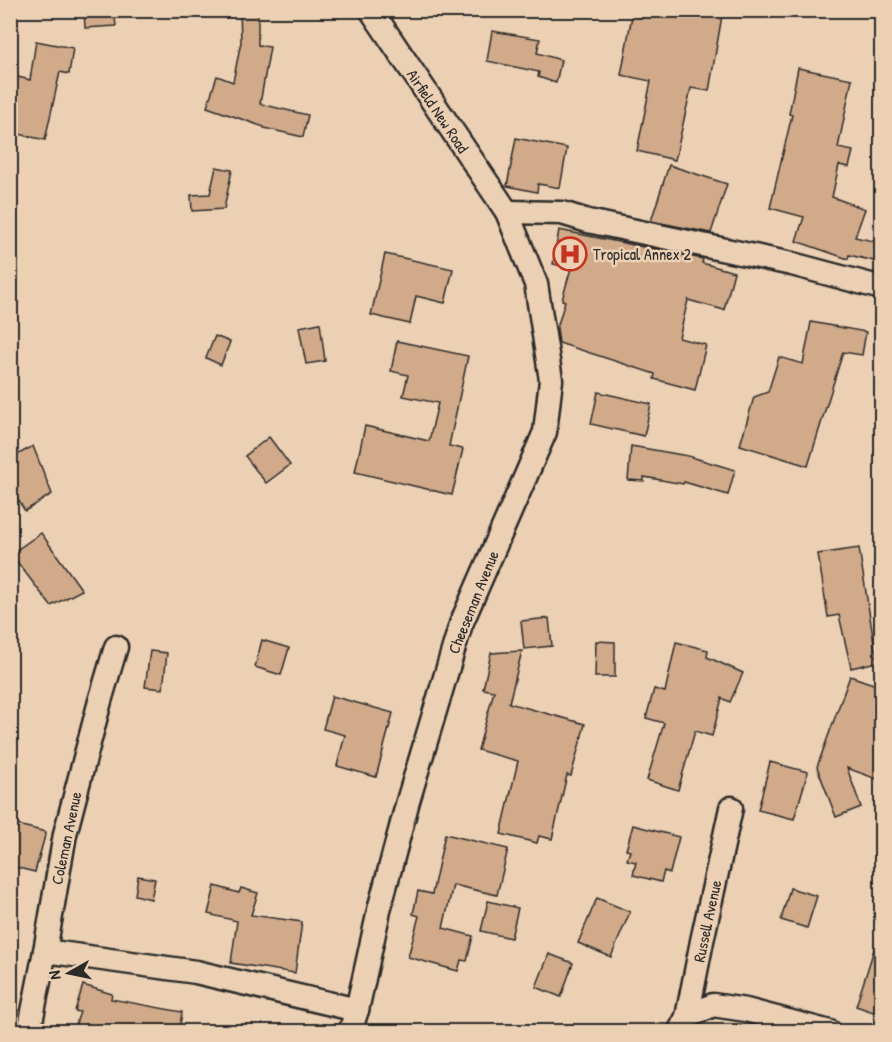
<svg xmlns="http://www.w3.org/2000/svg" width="892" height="1042" font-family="'Patrick Hand',sans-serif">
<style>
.building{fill:#d0aa89;stroke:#2b2b2b;stroke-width:1.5}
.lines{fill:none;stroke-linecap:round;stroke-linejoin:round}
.minor-casing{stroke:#2b2b2b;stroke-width:27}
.minor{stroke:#ecd0b3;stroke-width:22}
.labels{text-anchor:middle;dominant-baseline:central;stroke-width:5;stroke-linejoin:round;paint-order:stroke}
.street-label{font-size:16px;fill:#2b2b2b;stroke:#ecd0b3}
.poi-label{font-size:16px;fill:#2b2b2b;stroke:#ecd0b3;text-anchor:start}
</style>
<rect width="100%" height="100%" fill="#ecd0b3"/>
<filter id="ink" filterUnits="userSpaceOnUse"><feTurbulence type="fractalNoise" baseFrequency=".0167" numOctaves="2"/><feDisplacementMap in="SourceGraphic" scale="12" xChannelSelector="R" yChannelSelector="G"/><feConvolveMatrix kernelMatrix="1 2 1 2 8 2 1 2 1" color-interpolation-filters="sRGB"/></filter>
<g filter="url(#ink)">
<!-- building -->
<g class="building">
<path d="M84,10H114L116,26L85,28Z"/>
<path d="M240,10H258V45L270,47L260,104L308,115L303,137L264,128V127L207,107L217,76L233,82L241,42Z"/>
<path d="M633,10H723L709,91L691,88L675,160L637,151L651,81L621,75Z"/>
<path d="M492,31L540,39L537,53L561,60L556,83L538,77L539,72L487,61Z"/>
<path d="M36,41L73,48L69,74L60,72L45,140L10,132V75L30,80Z"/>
<path d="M798,68L852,79L838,148L853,151L849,167L839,165L832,197L865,209L855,237L882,243V263L849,255L848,259L796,241L804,217L770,208L792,115L789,114Z"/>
<path d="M516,138L567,148L560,188L538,184L537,192L507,186Z"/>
<path d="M669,165L727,184L711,233L651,221Z"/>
<path d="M216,167L232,170L224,209L192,211L191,195L210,194Z"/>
<path d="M559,230L703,259L702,263L734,272L724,310L688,300L679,338L706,345L695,390L654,379L655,374L559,343L557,328L565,301L562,300L571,268L553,264Z"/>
<path d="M385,254L453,269L445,303L416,296L410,324L371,315Z"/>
<path d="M811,322L866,332L862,355L843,352L808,466L740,445L754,397L768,392L779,357L803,364Z"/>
<path d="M320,323L325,361L306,364L299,327Z"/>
<path d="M215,336L230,342L221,365L206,358Z"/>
<path d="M397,341L468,356L449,446L463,449L452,495L355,472L365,426L429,441L438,403L403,396L408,375L391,371Z"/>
<path d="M598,392L651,404L644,436L591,424Z"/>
<path d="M269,437L290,465L266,483L245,456Z"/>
<path d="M33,446L52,494L25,511L10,487V459Z"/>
<path d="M631,446L688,456L735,470L728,495L684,482L683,484L644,477V481L628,480Z"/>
<path d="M41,533L82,590L51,606L11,554Z"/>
<path d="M859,548L877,662L851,668L839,615L828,617L818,554Z"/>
<path d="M549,618L552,646L524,649L521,621Z"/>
<path d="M262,640L289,648L281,675L255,667Z"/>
<path d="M596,641L615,642V677H595Z"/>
<path d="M676,642L708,650L707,657L743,673L730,702L722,698L712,736L695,731L678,790L647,780L664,723L646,718L654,689L665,692Z"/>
<path d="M150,651L167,653L163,689L145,687Z"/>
<path d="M522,651L509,703L585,724L571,776L567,775L552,839L539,836L537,843L501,834L518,761L478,750L494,691L483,689L491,653Z"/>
<path d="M850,676L882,687V781L847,768L861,807L836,817L817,767Z"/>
<path d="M332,696L393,713L376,777L337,766L345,735L323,729Z"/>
<path d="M770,762L808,772L794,819L758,810Z"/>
<path d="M10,823L46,832L35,872L10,866Z"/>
<path d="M633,825L679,837L670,873L664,871L661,882L633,875L636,862L627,860L630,851L626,850Z"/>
<path d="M445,834L508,849L497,895L453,885L443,928L473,936L467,961L461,960L458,971L408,957L419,916L413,914L418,891L432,894Z"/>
<path d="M138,876L155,879L151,899L135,895Z"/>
<path d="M215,886L239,893L241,888L258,893L251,915L302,922L295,973L231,963L237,921L208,914Z"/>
<path d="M790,888L817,896L807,928L781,920Z"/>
<path d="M597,898L630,912L611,957L578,943Z"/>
<path d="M488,901L518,908L511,938L481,931Z"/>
<path d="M878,937H882V1015L856,1006Z"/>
<path d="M549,954L573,963L561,997L536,987Z"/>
<path d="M83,985L112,994L111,999L182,1012L179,1032H73L80,1012L75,1011Z"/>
</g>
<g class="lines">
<defs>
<g id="minor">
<path d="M507,212L562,213L588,221L792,264L882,288"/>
<path d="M45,951L196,972L357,1010"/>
<path d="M687,1017L713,1005L746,1010L830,1032"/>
<path d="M29,1032L45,951L65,834L100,701L116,647"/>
<path d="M350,1032L357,1010L380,906L408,801L461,624L545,432L551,380L536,284L507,212L371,10"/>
<path d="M679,1032L687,1017L702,941L731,808"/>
</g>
</defs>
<!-- minor casing -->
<use href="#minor" class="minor-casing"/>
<!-- minor -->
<use href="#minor" class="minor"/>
</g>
</g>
<!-- icons -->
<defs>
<symbol id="hospital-ring" viewBox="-11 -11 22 22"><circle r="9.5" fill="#ecd0b3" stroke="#c8321e" stroke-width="1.5"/><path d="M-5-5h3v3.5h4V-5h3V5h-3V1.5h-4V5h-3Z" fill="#c8321e"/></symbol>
</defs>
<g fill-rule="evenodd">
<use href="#hospital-ring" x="551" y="235" width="38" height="38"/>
</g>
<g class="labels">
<!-- street labels -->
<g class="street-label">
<text transform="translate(438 111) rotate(56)">Airfield New Road</text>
<text transform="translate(473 602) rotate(-68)">Cheeseman Avenue</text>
<text transform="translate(66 838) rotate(-78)">Coleman Avenue</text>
<text transform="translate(707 921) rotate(-78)">Russell Avenue</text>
</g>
<!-- poi labels -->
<g class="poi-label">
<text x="593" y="254">Tropical Annex 2</text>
</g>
</g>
<!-- margin -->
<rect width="892" height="1042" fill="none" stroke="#ecd0b3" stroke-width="36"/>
<rect x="18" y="18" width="856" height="1006" fill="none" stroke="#2b2b2b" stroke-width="2" filter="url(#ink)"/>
<!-- north arrow -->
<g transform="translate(69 973) rotate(261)" stroke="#ecd0b3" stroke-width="4.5" paint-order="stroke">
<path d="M0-4.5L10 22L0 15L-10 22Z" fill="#2b2b2b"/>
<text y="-9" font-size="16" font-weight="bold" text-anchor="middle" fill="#2b2b2b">N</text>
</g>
</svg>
